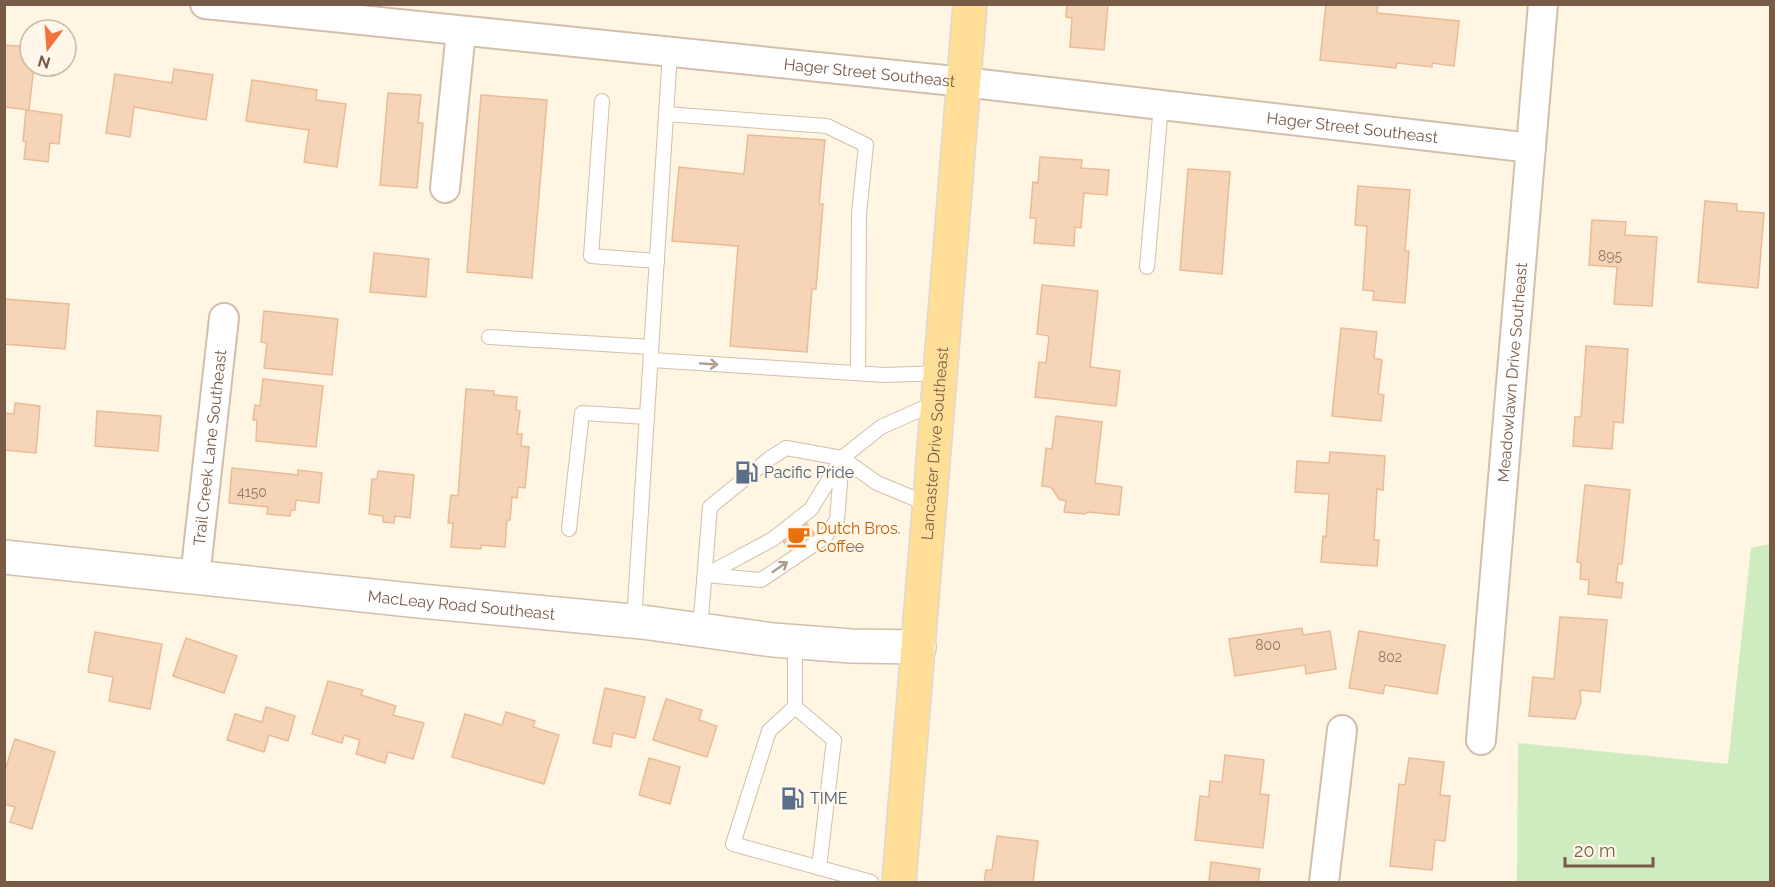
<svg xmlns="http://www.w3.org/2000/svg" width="1775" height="887" font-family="Raleway,sans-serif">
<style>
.green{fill:#cfecc0}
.building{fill:#f5d4b8;stroke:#e9bc97;stroke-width:1.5}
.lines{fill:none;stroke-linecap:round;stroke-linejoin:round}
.service-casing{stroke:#d2bfab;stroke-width:16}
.minor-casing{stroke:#d2bfab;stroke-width:32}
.tertiary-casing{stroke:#d2bfab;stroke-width:36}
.primary-casing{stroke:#ded8d3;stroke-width:36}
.service{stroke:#fff;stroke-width:14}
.minor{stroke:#fff;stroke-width:28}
.tertiary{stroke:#fff;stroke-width:33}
.primary{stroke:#ffdf98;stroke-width:33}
.oneway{stroke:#ad9d91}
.labels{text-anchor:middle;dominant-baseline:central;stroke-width:4.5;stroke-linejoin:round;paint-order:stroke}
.number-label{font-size:14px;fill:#967963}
.street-label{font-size:16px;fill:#775b47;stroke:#fff8ea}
.service-label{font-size:16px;fill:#4e5e75;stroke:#fff8ea;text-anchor:start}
.food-label{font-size:16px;fill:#c56008;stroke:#fff8ea;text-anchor:start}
</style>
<rect width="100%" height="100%" fill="#fef5e2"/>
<!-- green -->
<path class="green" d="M1770,544V882H1517L1518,743L1728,764L1751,548Z"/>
<!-- building -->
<g class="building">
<path d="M1067,4H1108L1104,50L1070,47L1072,18L1066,17Z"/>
<path d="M1326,4H1378L1377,13L1459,21L1454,66L1432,63V67L1397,63L1396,68L1320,60Z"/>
<path d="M4,45L30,47V66H34L29,110L5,107Z"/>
<path d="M174,69L213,75L206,120L134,107L130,137L106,133L115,74L172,83Z"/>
<path d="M252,80L317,90L316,100L346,104L337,167L304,162L309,130L246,121Z"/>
<path d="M388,93L421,95L418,123H423L417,188L380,185Z"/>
<path d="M481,95L547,100L532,278L467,272Z"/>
<path d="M26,110L62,115L59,144L50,143L48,162L24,159L26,142L23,141Z"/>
<path d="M748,135L825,140L819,204H823L816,289H812L807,352L730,346L738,246L672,241L679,167L744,174Z"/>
<path d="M1040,157L1082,160L1081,168L1109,170L1107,195L1084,193L1081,228L1075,227L1074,246L1034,243L1036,218H1030L1033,182L1038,183Z"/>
<path d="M1188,169L1230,172L1222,274L1180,270Z"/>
<path d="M1358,186L1410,190L1405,251H1409L1405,303L1373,300L1374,291L1363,290L1367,226L1355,225Z"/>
<path d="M1705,201L1737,204V211L1764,213L1758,288L1698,282Z"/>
<path d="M1592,220L1626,222L1625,235L1657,237L1652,306L1614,304L1617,267L1589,265Z"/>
<path d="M374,253L429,259L426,297L370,292Z"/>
<path d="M1042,285L1098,291L1090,367L1120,371L1116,406L1035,397L1039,362L1046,363L1049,336L1037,334Z"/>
<path d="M4,299L69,304L65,349L4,344Z"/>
<path d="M264,311L338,319L332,375L264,368L267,343L261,342Z"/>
<path d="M1341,328L1377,332L1374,358L1382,360L1378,394L1384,395L1381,421L1332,416Z"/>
<path d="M1586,346L1628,349L1623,423L1614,422L1612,449L1573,446L1575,417H1581Z"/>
<path d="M263,379L323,386L316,447L256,441L257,420H253L255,405L260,406Z"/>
<path d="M466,389L494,391V395L517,397L516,410L520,411L517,434H522L521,446L529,447L525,488L518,487L517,498L512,497L510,520H507L505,547L481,545V549L451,547L453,523H448L451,495L458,496Z"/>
<path d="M15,403L40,406L36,453L5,450L4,413L14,414Z"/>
<path d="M97,411L161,416L158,451L95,446Z"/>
<path d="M1056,416L1102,422L1095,483L1122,487L1119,515L1088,512L1085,514L1064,512L1066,501L1059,499L1051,487L1042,486L1046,448L1052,449Z"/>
<path d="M1330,452L1385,456L1383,490L1377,489L1374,540H1379L1377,566L1321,562L1323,536L1326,537L1329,494L1295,492L1297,461L1329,463Z"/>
<path d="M232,468L298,475V470L322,473L319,503L296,500L295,510H291L290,516L267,514L268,507L229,503Z"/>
<path d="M378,471L414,475L410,518L395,516L394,523L383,522V516L369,514L372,479H377Z"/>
<path d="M1585,485L1630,490L1622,564H1618L1616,582L1623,583L1621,598L1588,594L1589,580L1580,579L1581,563L1577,562Z"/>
<path d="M806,523L814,533L791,551L783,541Z"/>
<path d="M1560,617L1607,620L1600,692L1580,690L1581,702L1575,719L1529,716L1533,677L1554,679Z"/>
<path d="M1302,628L1303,635L1330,631L1336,669L1306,674L1305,665L1235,676L1229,639Z"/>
<path d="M1359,631L1445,645L1437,694L1385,685L1383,694L1349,688Z"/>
<path d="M95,632L162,644L150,709L109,701L113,677L88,672Z"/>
<path d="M186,638L237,656L224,693L173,676Z"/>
<path d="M328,681L363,690L361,695L396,706L393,715L424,723L413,759L388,752L385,763L356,754L360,740L344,735L342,743L312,734Z"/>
<path d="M605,688L645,697L635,738L613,733L611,747L593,743Z"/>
<path d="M666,699L702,710L699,720L717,726L707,757L653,740Z"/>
<path d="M266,707L295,716L288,741L269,735L264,752L227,740L235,714L262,722Z"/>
<path d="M506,712L535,721L533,727L559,735L544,784L452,757L465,714L502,725Z"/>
<path d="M15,739L55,752L32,829L10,822L15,807L4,804V773Z"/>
<path d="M1225,755L1264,760L1260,794L1269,795L1263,848L1195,840L1200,796L1209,797L1210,781L1222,782Z"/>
<path d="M649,758L680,767L670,804L639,795Z"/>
<path d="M1409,758L1444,762L1440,795L1450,796L1445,841L1435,840L1432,870L1390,866L1399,784L1405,785Z"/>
<path d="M997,836L1038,841L1033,882H984L986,870H992Z"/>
<path d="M1211,862L1260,869L1258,882H1209Z"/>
</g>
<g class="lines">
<defs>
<g id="service">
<path d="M602,101L591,256L657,261"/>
<path d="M666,114L827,126L866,145L859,214L858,373"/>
<path d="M1147,267L1161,105"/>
<path d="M489,337L651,347"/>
<path d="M651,360L885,375L941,373"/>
<path d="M842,458L877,483L930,505"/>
<path d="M569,529L582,413L647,417"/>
<path d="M705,575L761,580L825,537L837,520L842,458"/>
<path d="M706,575L773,539L811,509L841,460"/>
<path d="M634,621L670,52"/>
<path d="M700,630L710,507L769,459L786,448L842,458L881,427L937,402"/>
<path d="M795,642V707L769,731L733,844L871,882"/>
<path d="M795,707L834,740L819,868"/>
</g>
<g id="minor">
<path id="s1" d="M205,4L964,82L1531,148"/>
<path d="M445,188L461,31"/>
<path id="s2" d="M195,577L224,318"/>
<path id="s3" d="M1481,740L1543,4"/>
<path d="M1324,882L1342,730"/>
</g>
<g id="tertiary">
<path id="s4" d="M4,557L410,600L642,622L773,640L851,646L919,647"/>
</g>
<g id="primary">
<path id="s5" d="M899,882L970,4"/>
</g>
</defs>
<!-- service casing -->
<use href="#service" class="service-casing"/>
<!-- minor casing -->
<use href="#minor" class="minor-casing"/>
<!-- tertiary casing -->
<use href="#tertiary" class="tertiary-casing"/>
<!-- primary casing -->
<use href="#primary" class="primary-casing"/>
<!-- service -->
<use href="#service" class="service"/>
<!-- minor -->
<use href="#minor" class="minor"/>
<!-- tertiary -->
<use href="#tertiary" class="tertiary"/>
<!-- primary -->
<use href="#primary" class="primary"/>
</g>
<!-- one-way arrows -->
<defs><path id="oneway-shaft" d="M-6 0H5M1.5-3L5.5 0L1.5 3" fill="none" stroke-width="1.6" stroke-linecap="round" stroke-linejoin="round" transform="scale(1.5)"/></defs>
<g class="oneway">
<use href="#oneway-shaft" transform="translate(709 364) rotate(4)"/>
<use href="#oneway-shaft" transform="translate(780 567) rotate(-34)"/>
</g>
<!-- icons -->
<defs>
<symbol id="fuel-bare" viewBox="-9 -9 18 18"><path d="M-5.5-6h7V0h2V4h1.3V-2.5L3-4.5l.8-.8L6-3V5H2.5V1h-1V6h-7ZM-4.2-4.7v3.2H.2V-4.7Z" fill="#5c6f8a" stroke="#fff8ea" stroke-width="2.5" paint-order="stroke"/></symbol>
<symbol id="cafe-bare" viewBox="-9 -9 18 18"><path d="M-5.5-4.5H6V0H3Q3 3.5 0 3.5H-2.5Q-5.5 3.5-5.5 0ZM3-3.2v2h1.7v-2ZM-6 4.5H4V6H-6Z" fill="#e8710a" stroke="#fff8ea" stroke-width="2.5" paint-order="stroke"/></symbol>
</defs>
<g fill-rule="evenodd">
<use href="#fuel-bare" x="730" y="456" width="33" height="33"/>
<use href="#cafe-bare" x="782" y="520" width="33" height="33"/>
<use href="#fuel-bare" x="776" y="782" width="33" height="33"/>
</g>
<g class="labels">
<!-- number labels -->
<g class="number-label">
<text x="1610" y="256">895</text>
<text x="252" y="492">4150</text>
<text x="1268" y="645">800</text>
<text x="1390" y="657">802</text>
</g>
<!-- street labels -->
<g class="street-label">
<text stroke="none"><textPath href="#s1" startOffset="668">Hager Street Southeast</textPath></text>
<text stroke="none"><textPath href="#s1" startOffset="1154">Hager Street Southeast</textPath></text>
<text stroke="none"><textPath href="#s3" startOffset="369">Meadowlawn Drive Southeast</textPath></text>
<text stroke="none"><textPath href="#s5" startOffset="440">Lancaster Drive Southeast</textPath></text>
<text stroke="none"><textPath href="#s2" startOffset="130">Trail Creek Lane Southeast</textPath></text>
<text stroke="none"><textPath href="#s4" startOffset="460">MacLeay Road Southeast</textPath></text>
</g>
<!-- service labels -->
<g class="service-label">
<text x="764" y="472">Pacific Pride</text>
<text x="810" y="798">TIME</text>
</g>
<!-- food labels -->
<g class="food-label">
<text x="816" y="528">Dutch Bros.<tspan x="816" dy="18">Coffee</tspan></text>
</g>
</g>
<!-- border -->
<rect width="1775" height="887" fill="none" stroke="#775b47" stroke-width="12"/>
<!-- north arrow -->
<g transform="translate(48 48) rotate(196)"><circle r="28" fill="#fff8ea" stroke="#c9b9a9" stroke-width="1.5"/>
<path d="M0-4.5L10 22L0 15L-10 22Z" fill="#f1713f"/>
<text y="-9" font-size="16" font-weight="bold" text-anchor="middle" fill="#775b47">N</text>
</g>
<!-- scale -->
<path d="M1565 857v9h88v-9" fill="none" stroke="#775b47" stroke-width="3"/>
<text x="1574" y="857" font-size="18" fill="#775b47" stroke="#fff8ea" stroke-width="4.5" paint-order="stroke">20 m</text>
</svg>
